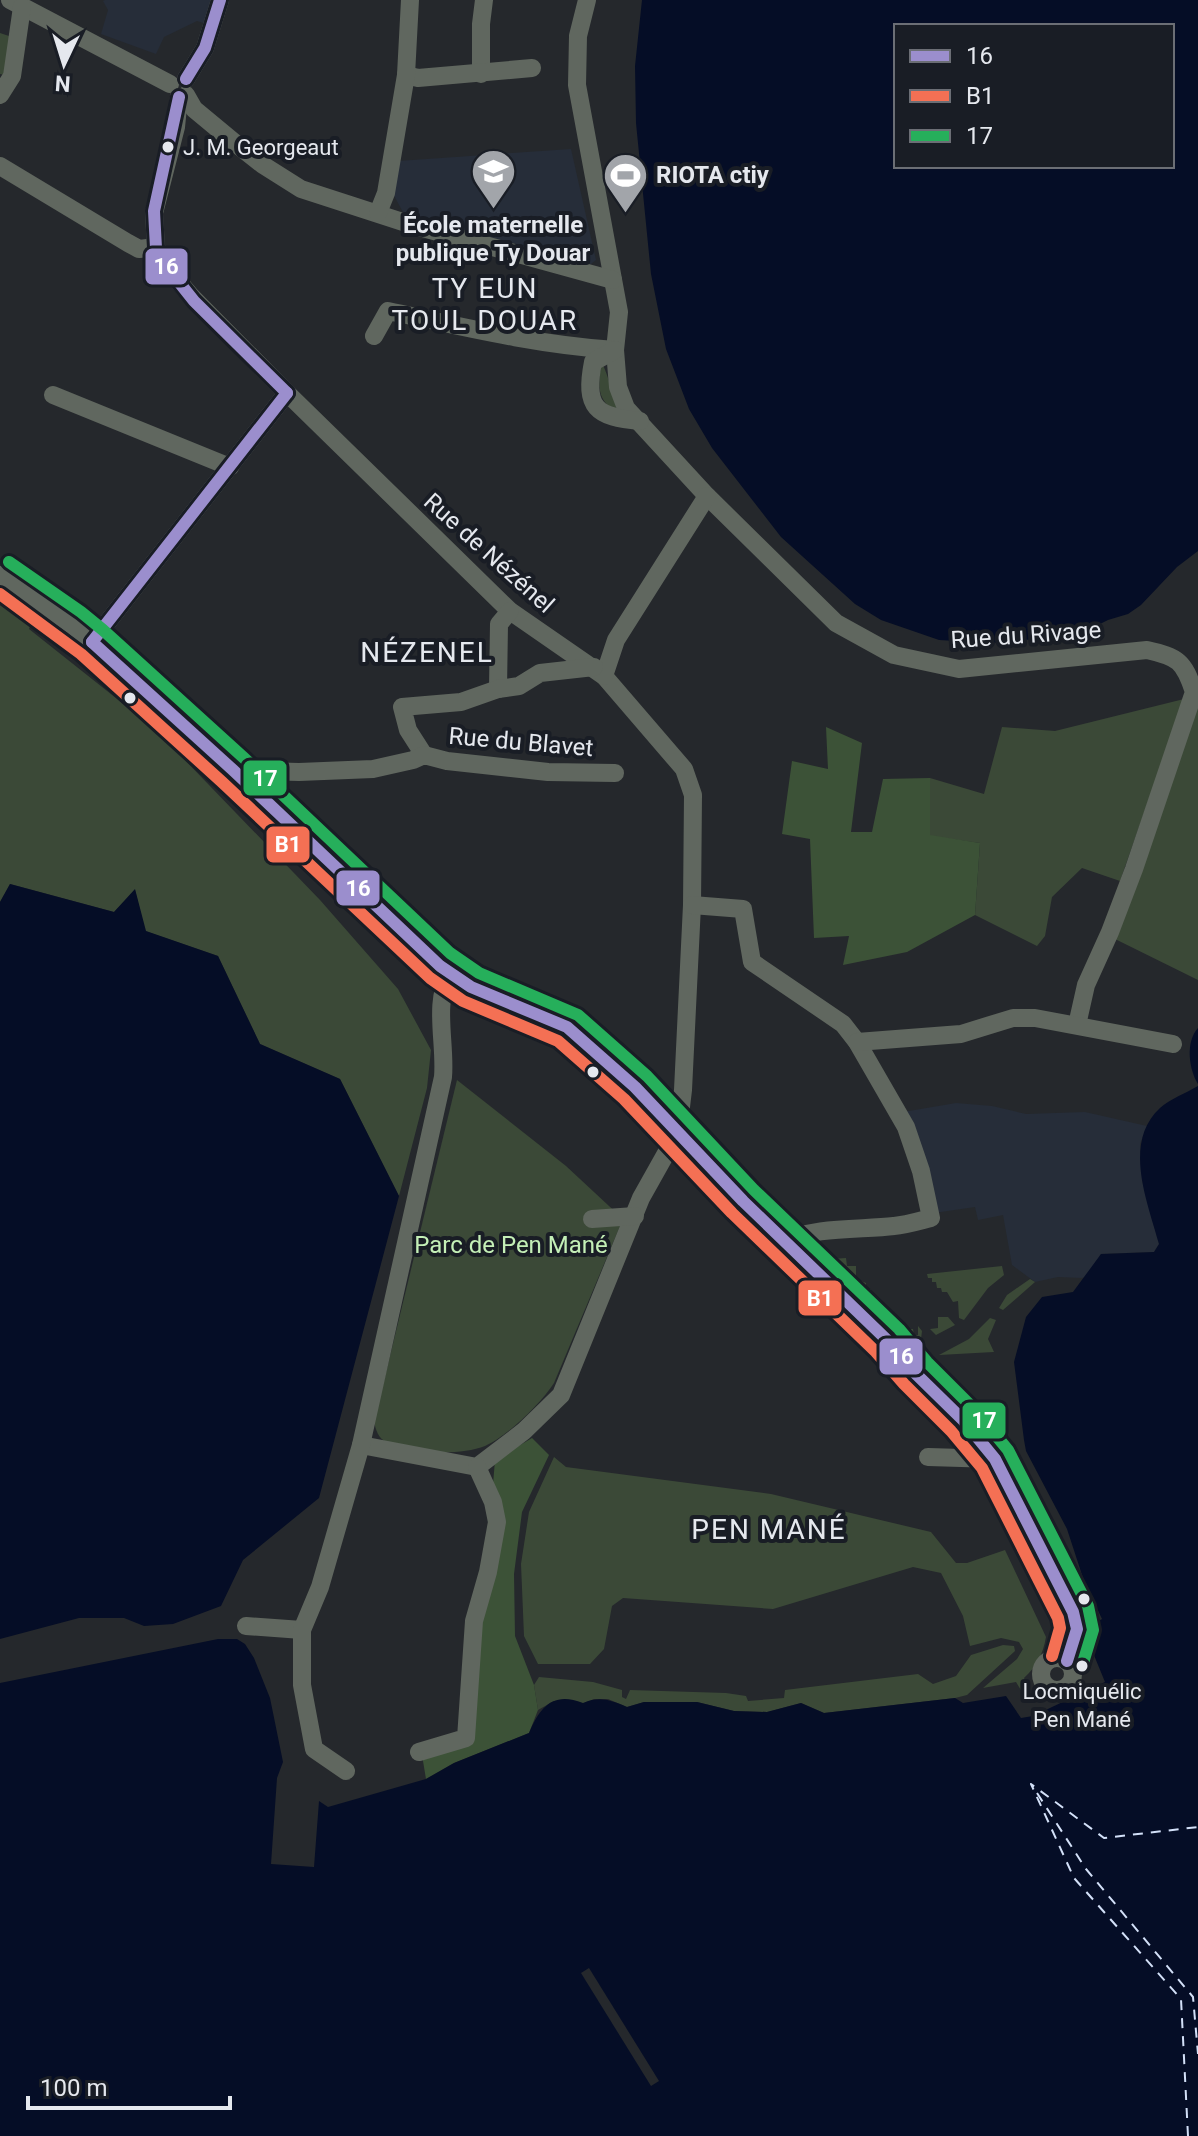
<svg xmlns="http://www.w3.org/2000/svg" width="1198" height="2136" font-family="Roboto,sans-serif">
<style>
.built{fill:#262d39}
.green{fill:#3b4937}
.forest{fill:#3c5237}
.water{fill:#050d26;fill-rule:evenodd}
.pier{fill:#25282c}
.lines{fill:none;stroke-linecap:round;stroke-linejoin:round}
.ferry{stroke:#d3e0f8;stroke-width:2;stroke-dasharray:10 8;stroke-linecap:butt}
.minor{stroke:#60675f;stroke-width:18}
.bus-1-casing{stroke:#191d25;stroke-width:18}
.bus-2-casing{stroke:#191d25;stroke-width:18}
.bus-3-casing{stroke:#191d25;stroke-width:18}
.bus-1{stroke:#9b8ecd;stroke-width:12}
.bus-2{stroke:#f47054;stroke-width:12}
.bus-3{stroke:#26af5b;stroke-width:12}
.bus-dot{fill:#e5e8ee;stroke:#191d25;stroke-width:3}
.labels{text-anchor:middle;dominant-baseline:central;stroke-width:8;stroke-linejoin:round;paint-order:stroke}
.bus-label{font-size:22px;fill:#e5e8ee;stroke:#191d25;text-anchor:start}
.poi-label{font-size:24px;font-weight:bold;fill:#e5e8ee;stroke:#191d25;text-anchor:start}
.street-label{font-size:24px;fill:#e5e8ee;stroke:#191d25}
.park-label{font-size:24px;fill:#c4efb7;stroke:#191d25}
.quarter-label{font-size:28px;letter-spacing:2px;fill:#e5e8ee;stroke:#191d25}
.line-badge{stroke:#191d25;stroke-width:3}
.badge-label{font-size:22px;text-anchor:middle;font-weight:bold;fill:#fff}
</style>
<rect width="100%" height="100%" fill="#25282c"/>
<!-- built -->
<g class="built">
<path d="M105,0H213L207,24L197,21L164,37L156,54L101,34L108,10L103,1Z"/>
<path d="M571,149L596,260L591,264L404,214L392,192L398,161Z"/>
<path d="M956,1103L992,1106L1026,1114L1085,1112L1147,1126L1140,1144L1142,1180L1159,1244L1154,1252L1101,1254L1087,1276L1082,1278L1058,1277L1035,1282L1012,1265L1003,1215L978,1220L975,1207L934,1213L903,1112Z"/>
</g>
<!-- green -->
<g class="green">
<path d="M0,33L12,37L9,76L0,74Z"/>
<path d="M601,362C608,372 614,400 619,414C595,399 599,387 601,362Z"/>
<path d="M0,587L5,590L3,602L32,622L29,629L155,729L320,900L398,989L431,1050L427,1088L399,1196L340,1079L260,1044L218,956L145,931L135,890L114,912L10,884L0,902Z"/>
<path d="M1184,699L1120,881L1082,868L1052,897L1045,936L1037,946L975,915L980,843L929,836L930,778L984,794L1002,727L1055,731Z"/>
<path d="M1198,704V980L1115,939Z"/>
<path d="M457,1080L566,1166L623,1219L554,1383C541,1403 508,1436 485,1446C460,1456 411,1454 386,1442C378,1438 376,1430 374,1422Z"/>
<path d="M846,1258L847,1266H856V1279L866,1283V1289H871V1294L876,1295V1299L881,1300V1305L891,1310L896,1319L901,1320V1324L906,1325L907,1329H913L914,1335H918V1326L922,1331L921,1339L912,1340L832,1259Z"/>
<path d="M1002,1266L1004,1275L988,1288L964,1320L959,1318L958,1301L953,1302L947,1292H942L941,1288H937L936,1282H932V1278H928L927,1274Z"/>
<path d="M1030,1279L1035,1282L1003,1310L999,1308L1007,1295Z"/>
<path d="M938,1317H948L955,1325L936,1335L930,1329L938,1328Z"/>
<path d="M990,1318L996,1320L988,1339L994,1352L939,1355L969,1339Z"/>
<path d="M554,1457L566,1467L771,1494L931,1532L956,1563H967L1005,1550L1046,1637C1043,1654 1037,1666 1024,1678L1026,1682L1023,1686L1033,1699L1025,1697L1016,1682L983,1688L1017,1659L1023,1649L1019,1642L1001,1638L970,1646L963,1616L941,1573L913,1567L773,1609L623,1598L612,1606L604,1649L590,1664H538L524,1636L521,1564L529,1512Z"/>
<path d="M1003,1645L1014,1646L1015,1651L967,1695L955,1698L824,1713L801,1703L767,1712L734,1711L697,1702H644L627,1707L608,1699H594L583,1704L554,1701L538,1710L534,1685L539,1677L593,1682L622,1690V1697L626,1699L630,1690L726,1693L746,1696L748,1701L784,1698L785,1690L918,1674L933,1684L956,1676L971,1655Z"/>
</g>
<!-- forest -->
<g class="forest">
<path d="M826,727L862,743L851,832H872L883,779L930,778V835L980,843L975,915L907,952L843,965L849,936L814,938L810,839L782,834L792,761L828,769Z"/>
<path d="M532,1438L549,1455L522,1512L514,1574L515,1636L534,1685L538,1710L529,1733L454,1763L426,1779L422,1755L472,1740L495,1460Z"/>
</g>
<!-- water -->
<g class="water">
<path d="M642,0H1198V551L1177,567L1141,605L1128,614L1108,620L1078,635L990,643L939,640L881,620L855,604L781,537L712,448L689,409L666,349L651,274L636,123L635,66ZM896,26H1172V166H896Z"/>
<path d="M10,884L114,912L135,889L146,931L218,956L260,1044L340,1079L399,1196L319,1498L243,1560L221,1606L173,1624L144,1626L124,1618H79L0,1639V902Z"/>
<path d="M1198,1028V1084C1189,1070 1185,1042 1198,1028Z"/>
<path d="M1198,1086V2136H0V1683L218,1639H237L245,1644L254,1658L270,1698L283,1762L277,1778L271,1864L314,1867L319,1801L328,1807L426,1779L454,1763L529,1733C540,1707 553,1691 583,1703C600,1696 610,1700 627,1707L644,1702H697L734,1711L767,1712L801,1703L824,1713L955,1698L963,1703L1006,1696L1021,1718L1033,1716L1105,1682L1089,1643V1627L1102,1619L1084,1581L1067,1529L1026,1451L1024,1440L1014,1362L1026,1317L1042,1297L1073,1292L1101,1254L1154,1252L1159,1244C1148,1203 1122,1143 1160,1108C1170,1099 1186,1093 1198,1086Z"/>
</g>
<!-- pier -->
<path class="pier" d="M589,1968L659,2081L651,2086L581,1973Z"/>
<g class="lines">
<!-- ferry -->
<g class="ferry">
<path d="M1037,1793L1086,1869L1193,1997L1198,2054"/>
<path d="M1188,2136L1181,1999L1074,1878L1031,1784L1104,1838L1198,1827"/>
</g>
<!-- minor -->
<g class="minor">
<path d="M10,0L170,84"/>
<path d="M587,0L578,36L577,85L619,312L615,350L618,387L626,408L707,496L836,623L894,655L959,669L1147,650C1178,657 1184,661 1194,692L1134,869L1110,932L1086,985L1077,1025"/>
<path d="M481,74V24L484,0"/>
<path d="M406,75L418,78L532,68"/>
<path d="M186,79L205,48L220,0"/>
<path d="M0,95L12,76L22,7"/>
<path d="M186,95L194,109L235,143L263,165L301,189L412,225L613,280"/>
<path d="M179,97L176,127L154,213L156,247L163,263L191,296L287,393L510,611L604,676L684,769L693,795L692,905L683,1090L678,1132L641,1198L561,1395L524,1431L477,1467L361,1445"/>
<path d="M0,166L128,243L139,249L156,247"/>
<path d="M378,213L386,193L406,75L410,0"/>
<path d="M374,336L388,311C463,327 538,345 615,350"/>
<path d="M615,350L593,362C584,408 596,417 640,421"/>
<path d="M53,395L230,467"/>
<path d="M0,575L72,625L92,642L233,770L440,966L471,987L567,1027L635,1087L743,1201L888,1341L915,1373L963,1420L995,1459L1073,1612L1077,1629L1067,1661"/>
<path d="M92,642L287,393"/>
<path d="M604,676L616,640L707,496"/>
<path d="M498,689L499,624L510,611"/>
<path d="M424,755L408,730L402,707L461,702L498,689L519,686L540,673L594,667"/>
<path d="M233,770L299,772L373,769L413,760L424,755L447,761L548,772L615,773"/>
<path d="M692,905L743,909L752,962L843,1024L857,1042L906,1127L921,1171L931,1218C919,1221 906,1225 894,1226C863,1230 812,1226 786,1242"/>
<path d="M857,1042L961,1034L1013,1018H1035L1173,1044"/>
<path d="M592,1219L635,1216"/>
<path d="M928,1457L995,1459"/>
<path d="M246,1626L302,1630"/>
<circle cx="1057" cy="1674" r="16"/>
<path d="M419,1752L466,1738L474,1621L488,1572L497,1522L493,1502L477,1467"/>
<path d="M346,1771L314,1749L302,1685V1630L320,1587L361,1445L443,1077C446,1043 433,1004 450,973"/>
</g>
<defs>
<g id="bus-1">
<path d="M186,79L205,48L220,0"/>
<path d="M179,97L154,211L156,248L163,262L194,301L287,393"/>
<path d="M92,642L233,770L440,966L471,987L567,1027L635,1087L743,1201L888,1341L915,1373L963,1420L995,1459L1073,1612L1077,1629L1067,1661"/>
<path d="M92,642L287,393"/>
</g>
<path id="bus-2" d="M0,594L81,654L222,782L430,978L463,1001L558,1041L624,1099L732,1213L876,1352L904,1384L951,1431L982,1468L1058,1618L1060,1628L1052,1656"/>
<path id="bus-3" d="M9,562L81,612L103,630L244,758L450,953L479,973L578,1015L647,1076L754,1190L899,1329L927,1362L975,1410L1008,1450L1088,1606L1093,1630L1082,1666"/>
</defs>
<!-- bus-1 casing -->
<use href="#bus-1" class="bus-1-casing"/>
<!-- bus-2 casing -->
<use href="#bus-2" class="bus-2-casing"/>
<!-- bus-3 casing -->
<use href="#bus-3" class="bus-3-casing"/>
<!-- bus-1 -->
<use href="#bus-1" class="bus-1"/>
<!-- bus-2 -->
<use href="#bus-2" class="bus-2"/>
<!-- bus-3 -->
<use href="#bus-3" class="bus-3"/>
</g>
<!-- icons -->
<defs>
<symbol id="school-pin" viewBox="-11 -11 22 30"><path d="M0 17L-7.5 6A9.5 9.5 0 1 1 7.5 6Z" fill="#a2a5aa" stroke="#191d25"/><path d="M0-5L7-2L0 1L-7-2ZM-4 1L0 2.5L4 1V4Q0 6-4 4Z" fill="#fff"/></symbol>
<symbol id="stadium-pin" viewBox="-11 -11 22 30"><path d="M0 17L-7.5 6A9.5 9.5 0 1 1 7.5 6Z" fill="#a2a5aa" stroke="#191d25"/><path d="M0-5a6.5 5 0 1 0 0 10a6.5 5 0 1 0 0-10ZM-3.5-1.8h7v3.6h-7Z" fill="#fff"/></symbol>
</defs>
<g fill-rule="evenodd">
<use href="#school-pin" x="468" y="146" width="51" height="69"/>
<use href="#stadium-pin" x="600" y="150" width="51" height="69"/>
</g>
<!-- markers -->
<g class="bus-dot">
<circle cx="168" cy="147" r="7"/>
<circle cx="130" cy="698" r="7"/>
<circle cx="593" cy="1072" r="7"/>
<circle cx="1084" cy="1599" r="7"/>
<circle cx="1082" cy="1666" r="7"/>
</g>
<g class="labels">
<!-- bus labels -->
<g class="bus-label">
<text x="183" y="147">J. M. Georgeaut</text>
<text x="1082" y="1691" text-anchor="middle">Locmiquélic<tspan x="1082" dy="28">Pen Mané</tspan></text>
</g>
<!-- poi labels -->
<g class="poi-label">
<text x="656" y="175">RIOTA ctiy</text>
<text x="493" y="225" text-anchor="middle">École maternelle<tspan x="493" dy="28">publique Ty Douar</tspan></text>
</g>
<!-- street labels -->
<g class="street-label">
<text transform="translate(489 553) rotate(42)">Rue de Nézénel</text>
<text transform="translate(1026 635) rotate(-4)">Rue du Rivage</text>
<text transform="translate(521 742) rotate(5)">Rue du Blavet</text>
</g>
<!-- park labels -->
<g class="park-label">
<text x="511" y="1245">Parc de Pen Mané</text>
</g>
<!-- quarter labels -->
<g class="quarter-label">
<text x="485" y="288">TY EUN<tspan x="485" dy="32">TOUL DOUAR</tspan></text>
<text x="427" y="652">NÉZENEL</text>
<text x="769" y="1529">PEN MANÉ</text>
</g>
</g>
<g class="line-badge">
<rect x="144" y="247" width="45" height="39" rx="8" fill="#9b8ecd"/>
<rect x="242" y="759" width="46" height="38" rx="8" fill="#26af5b"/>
<rect x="265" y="825" width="46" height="39" rx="8" fill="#f47054"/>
<rect x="335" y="869" width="46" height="38" rx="8" fill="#9b8ecd"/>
<rect x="797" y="1279" width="46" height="38" rx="8" fill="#f47054"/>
<rect x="878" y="1337" width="46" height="39" rx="8" fill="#9b8ecd"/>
<rect x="961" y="1401" width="46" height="39" rx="8" fill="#26af5b"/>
</g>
<g class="badge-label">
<text x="166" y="274">16</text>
<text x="265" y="786">17</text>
<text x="288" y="852">B1</text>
<text x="358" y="896">16</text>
<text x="820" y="1306">B1</text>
<text x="901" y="1364">16</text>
<text x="984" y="1428">17</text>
</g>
<!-- legend -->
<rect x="894" y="24" width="280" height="144" fill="#191d25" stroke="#6b6e75" stroke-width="2"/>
<rect x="910" y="50" width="40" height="12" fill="#9b8ecd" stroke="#6b6e75" stroke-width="2"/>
<text x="966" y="64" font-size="24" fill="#e5e8ee">16</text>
<rect x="910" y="90" width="40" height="12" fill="#f47054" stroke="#6b6e75" stroke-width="2"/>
<text x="966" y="104" font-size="24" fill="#e5e8ee">B1</text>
<rect x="910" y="130" width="40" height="12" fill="#26af5b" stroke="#6b6e75" stroke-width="2"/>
<text x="966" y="144" font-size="24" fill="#e5e8ee">17</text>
<!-- north arrow -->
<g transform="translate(64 64) rotate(184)" stroke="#191d25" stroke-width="6" paint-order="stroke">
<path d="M0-6L14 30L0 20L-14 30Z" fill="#e5e8ee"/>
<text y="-12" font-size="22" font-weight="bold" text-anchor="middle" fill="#e5e8ee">N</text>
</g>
<!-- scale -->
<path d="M28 2096v12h202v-12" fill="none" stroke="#e5e8ee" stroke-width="4"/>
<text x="40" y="2096" font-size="24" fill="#e5e8ee" stroke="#191d25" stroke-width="6" paint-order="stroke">100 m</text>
</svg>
